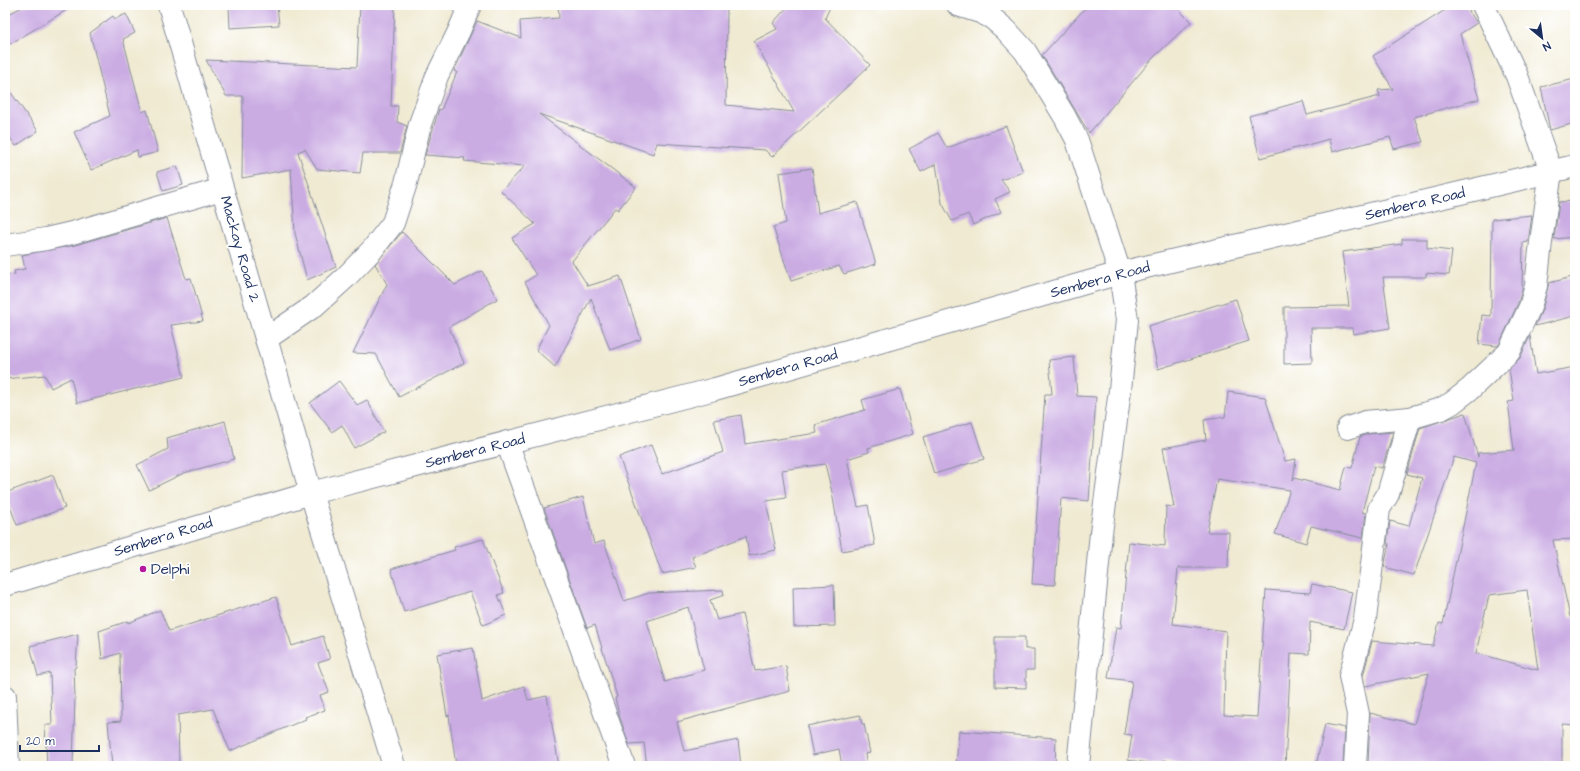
<svg xmlns="http://www.w3.org/2000/svg" width="1580" height="771" font-family="'Architects Daughter',sans-serif">
<style>
.building{fill:#caace3;fill-rule:evenodd}
.lines{fill:none;stroke-linecap:round;stroke-linejoin:round}
.minor-casing{stroke:#868c98;stroke-width:24}
.minor{stroke:#fff;stroke-width:22}
.poi-dot{fill:#b5179e;stroke:#fff;stroke-width:1.5}
.labels{text-anchor:middle;dominant-baseline:central;stroke-width:3.5;stroke-linejoin:round;paint-order:stroke}
.street-label{font-size:15px;fill:#1b2f5e;stroke:#fff}
.poi-label{font-size:15px;fill:#1b2f5e;stroke:#fff;text-anchor:start}
</style>
<rect width="100%" height="100%" fill="#fff"/>
<filter id="ink" filterUnits="userSpaceOnUse"><feTurbulence type="fractalNoise" baseFrequency=".025" numOctaves="2"/><feDisplacementMap in="SourceGraphic" scale="8" xChannelSelector="R" yChannelSelector="G"/><feConvolveMatrix kernelMatrix="1 2 1 2 8 2 1 2 1" color-interpolation-filters="sRGB"/></filter>
<filter id="wash" filterUnits="userSpaceOnUse"><feTurbulence type="fractalNoise" baseFrequency=".012" numOctaves="4" result="noise"/><feDisplacementMap in="SourceGraphic" scale="16" xChannelSelector="R" yChannelSelector="G"/><feGaussianBlur stdDeviation="0.9" result="paint"/><feColorMatrix in="noise" values="0 0 0 0 0 0 0 0 0 0 0 0 0 0 0 0 0 1.4 0 .05"/><feComposite in="paint" operator="in"/></filter>
<g filter="url(#wash)">
<rect width="100%" height="100%" fill="#f0ead2"/>
<g id="blocks">
<!-- building -->
<g class="building">
<path d="M26,5H75L5,47V16Z"/>
<path d="M248,5H277L279,25L230,28L229,6Z"/>
<path d="M360,5H395L391,106H398L397,122L407,126L400,153H363L360,173L317,169L305,149L298,152L336,267L307,280L295,233L291,169L242,178L243,96H226L206,60L357,67Z"/>
<path d="M558,5H727L726,105L794,112L754,41L777,29L773,23L789,5H831L825,18L870,65L772,157L765,150L657,143L653,154L539,114L636,187L618,210L615,208L572,261L588,286L620,276L641,339L610,350L591,298L555,367L536,350L549,325L525,282L536,275L512,238L535,224L501,191L525,166L464,161L465,158L425,155L439,109L441,110L457,72L454,71L477,21L521,38L520,21L559,18Z"/>
<path d="M1088,5H1174L1191,22L1153,58L1089,133L1042,55Z"/>
<path d="M1453,5H1465L1477,23L1460,34L1479,99L1414,117L1423,142L1394,149L1390,137L1332,152L1329,139L1260,158L1249,116L1303,101L1307,115L1380,96L1378,90L1393,89L1373,56Z"/>
<path d="M126,14L135,33L123,39L142,112L147,110L158,152L138,157L137,150L91,170L74,132L110,116L90,33L113,16L115,19Z"/>
<path d="M1575,79V123L1550,130L1541,87Z"/>
<path d="M5,84L38,131L16,146L5,131Z"/>
<path d="M1006,126L1023,172L1001,180L1010,192L995,199L1001,212L973,225L968,214L952,221L942,203L936,164L921,172L909,149L938,133L947,148Z"/>
<path d="M177,166L183,185L163,191L157,172Z"/>
<path d="M812,168L818,213L857,202L876,264L844,274L839,266L791,281L773,227L786,223L779,173Z"/>
<path d="M1575,201V237L1554,239L1559,202Z"/>
<path d="M1532,215L1528,242L1523,243L1522,290L1518,303L1499,345L1497,346L1479,344L1482,315L1491,316L1492,219Z"/>
<path d="M167,218L186,279L191,278L203,321L171,325L184,377L77,403L71,378L51,388L45,375L5,379V275L15,274L14,271L25,269L22,255L75,245Z"/>
<path d="M402,232L455,285L482,271L497,299L449,327L464,363L399,397L376,354L353,353L387,284L375,264Z"/>
<path d="M1402,239H1427V248L1452,251L1449,275L1426,273V277H1383L1390,328L1353,334L1352,328H1311L1312,363L1284,364V307L1349,306L1342,252L1402,244Z"/>
<path d="M1572,277L1575,291V316L1535,326L1542,310L1549,283Z"/>
<path d="M1236,299L1249,341L1158,369L1148,326Z"/>
<path d="M1530,336L1536,374L1575,367V539L1553,540L1570,617L1575,616V725L1562,724V766H1368L1370,713L1414,724L1429,673L1365,686L1363,676L1372,641L1433,646L1439,623L1443,624L1476,463L1454,457L1414,575L1384,567L1389,544L1387,543L1390,521L1409,526L1422,478L1407,474L1420,428L1465,413L1478,457V453L1514,450L1508,402L1514,401L1509,369L1520,358ZM1527,590L1538,670L1476,653L1489,595Z"/>
<path d="M1074,357L1077,396L1096,397L1089,501L1061,498L1055,585L1032,584L1045,394H1052L1049,360Z"/>
<path d="M339,381L357,405L367,400L384,432L354,448L342,425L332,432L310,403Z"/>
<path d="M900,389L913,434L868,448L869,452L847,459L858,507L868,505L875,545L842,551L832,492L825,464L782,470L786,498L766,501L776,550L749,556L746,536L692,557L696,567L662,574L619,457L651,445L662,474L723,452L714,420L741,415L745,444L817,433L815,425L865,410L862,400Z"/>
<path d="M1228,392L1265,397L1285,461L1296,459L1293,481L1294,478L1340,490L1346,467L1352,468L1360,437L1368,434L1393,432L1382,468L1374,466L1362,512L1366,513L1363,538L1311,526L1306,543L1275,534L1290,490L1217,479L1207,532H1229L1228,568H1178L1173,624L1226,631L1224,715L1257,717L1266,590L1310,593L1312,584L1352,592L1344,629L1310,622L1309,654L1291,653L1285,766L1217,765V766H1190L1163,760L1162,765L1128,760L1132,735L1124,734L1132,681L1108,678L1116,627L1121,628L1129,542L1165,546L1166,506L1174,507L1163,448L1206,440L1204,420L1225,417Z"/>
<path d="M225,421L234,459L184,473L149,490L137,465L168,449L167,438Z"/>
<path d="M972,422L984,459L934,474L923,437Z"/>
<path d="M53,475L65,508L17,525L5,493Z"/>
<path d="M583,497L594,544L604,541L624,601L649,593L723,590L724,595L710,600L717,620L742,614L755,671L786,666L790,691L677,722L684,751L738,740L741,766H647L644,743L629,744L620,718L615,698L617,697L595,625L587,628L544,508ZM688,607L704,670L665,682L647,621Z"/>
<path d="M483,539L504,593L498,595L506,615L483,625L470,592L404,612L391,569L455,550L454,547Z"/>
<path d="M834,585L835,626L794,627L793,587Z"/>
<path d="M276,597L292,646L323,636L330,659L318,663L329,692L320,695L325,710L305,717L306,719L230,751L213,709L178,715L179,766H112L108,722L121,721L120,653L102,659L99,631L128,621V623L160,610L169,631Z"/>
<path d="M78,634L76,667L74,668L75,697L73,766H47L45,725H52L50,673L38,676L30,646Z"/>
<path d="M995,637H1025V649H1034V670H1026V688L995,687Z"/>
<path d="M473,648L482,701L524,686L528,700L547,696L559,766H456L449,715L447,716L437,654Z"/>
<path d="M860,715L862,724H864L870,753L865,754L867,766H842L839,749L813,755L807,726Z"/>
<path d="M1325,724L1345,728L1343,766H1316Z"/>
<path d="M959,731L1056,738L1055,766H956Z"/>
</g>
</g>
</g>
<g filter="url(#ink)">
<use href="#blocks" fill-opacity="0" stroke="#868c98" stroke-width="1"/>
<g class="lines">
<defs>
<g id="minor">
<path d="M169,5L311,493L394,766"/>
<path d="M958,5L980,12L992,18L1006,30L1025,51L1065,117L1077,140L1120,273L1127,320L1120,390L1101,533L1078,766"/>
<path d="M5,245L46,239L72,233L222,189"/>
<path d="M266,339L314,306L345,278L372,250L393,223L406,183L420,124L437,76L459,31L470,5"/>
<path d="M1348,428L1365,422L1410,418L1441,409L1452,403L1470,389L1509,352L1530,307L1536,286L1541,242L1551,171L1517,76L1483,5"/>
<path d="M507,442L624,766"/>
<path d="M5,585L311,493L715,389L1120,273L1575,166"/>
<path d="M5,696L8,766"/>
<path d="M1355,766L1358,714L1350,676L1365,619L1379,509L1388,494L1410,418"/>
</g>
</defs>
<!-- minor casing -->
<use href="#minor" class="minor-casing"/>
<!-- minor -->
<use href="#minor" class="minor"/>
</g>
</g>
<!-- markers -->
<circle class="poi-dot" cx="143" cy="569" r="4"/>
<g class="labels">
<!-- street labels -->
<g class="street-label">
<text transform="translate(1415 204) rotate(-13)">Sembera Road</text>
<text transform="translate(240 249) rotate(74)">Mackay Road 2</text>
<text transform="translate(1100 280) rotate(-15)">Sembera Road</text>
<text transform="translate(788 368) rotate(-16)">Sembera Road</text>
<text transform="translate(475 451) rotate(-14)">Sembera Road</text>
<text transform="translate(163 537) rotate(-17)">Sembera Road</text>
</g>
<!-- poi labels -->
<g class="poi-label">
<text x="151" y="569">Delphi</text>
</g>
</g>
<!-- margin -->
<rect width="1580" height="771" fill="none" stroke="#fff" stroke-width="20"/>
<!-- north arrow -->
<g transform="translate(1542 38) rotate(151)" stroke="#ffffff" stroke-width="3" paint-order="stroke">
<path d="M0-3L7 15L0 10L-7 15Z" fill="#1b2f5e"/>
<text y="-6" font-size="11" font-weight="bold" text-anchor="middle" fill="#1b2f5e">N</text>
</g>
<!-- scale -->
<path d="M20 745v6h79v-6" fill="none" stroke="#1b2f5e" stroke-width="2"/>
<text x="26" y="745" font-size="12" fill="#1b2f5e" stroke="#ffffff" stroke-width="3" paint-order="stroke">20 m</text>
</svg>
